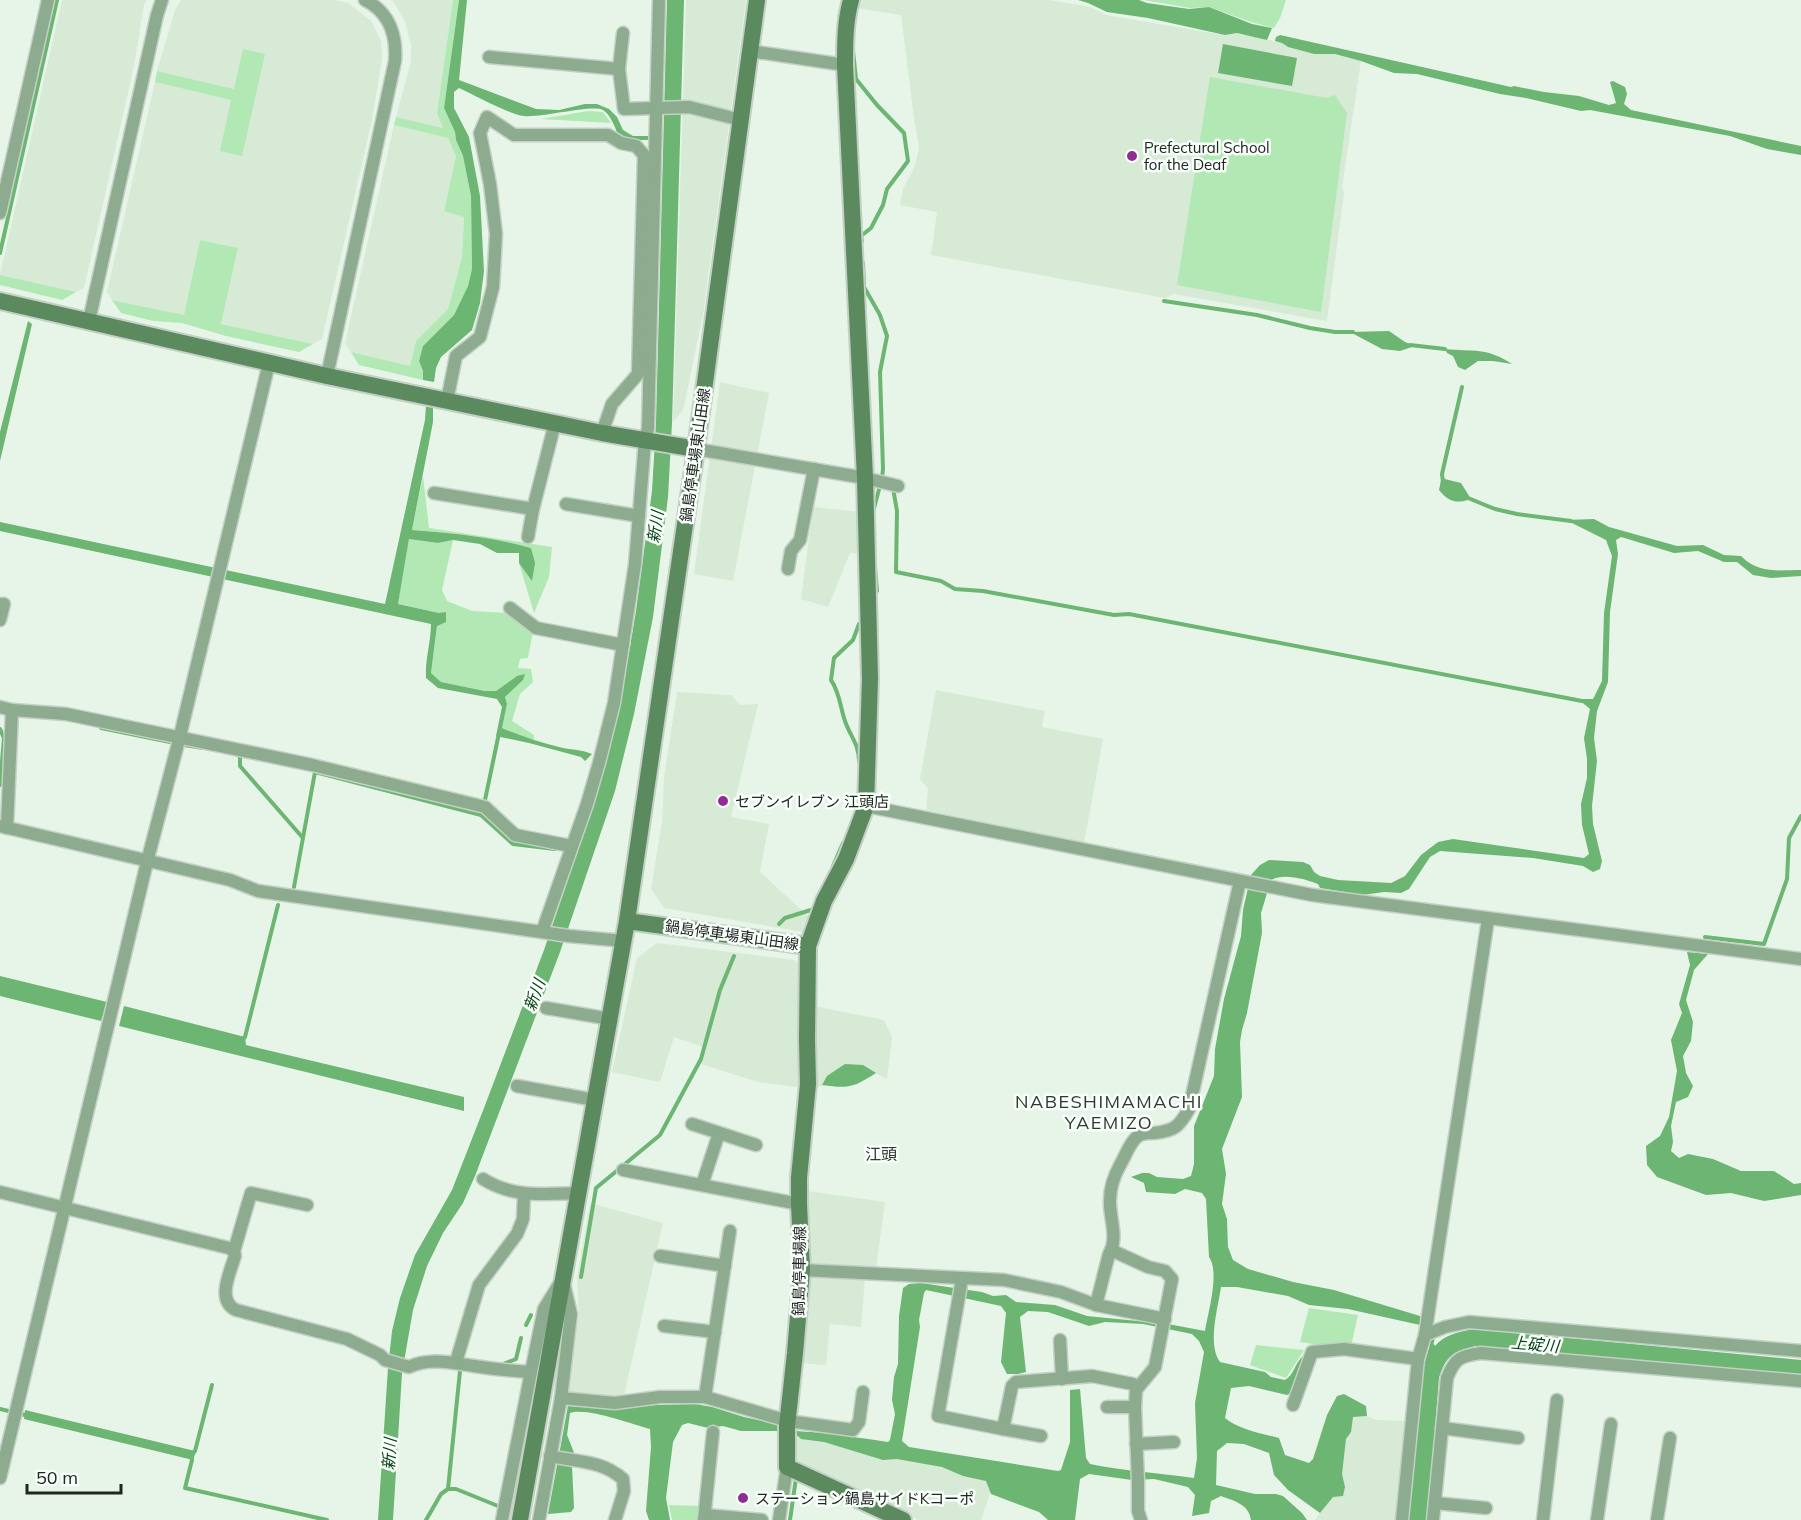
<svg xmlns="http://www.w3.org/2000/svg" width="1801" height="1520" font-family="Mulish,'Noto Sans JP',sans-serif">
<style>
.built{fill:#d6ead6}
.green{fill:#b1e8b4}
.water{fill:#6cb573;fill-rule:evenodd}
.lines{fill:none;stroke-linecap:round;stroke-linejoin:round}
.stream{stroke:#6cb573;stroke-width:4}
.street-casing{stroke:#c3d0c4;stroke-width:15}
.secondary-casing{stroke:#c3d0c4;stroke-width:20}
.street{stroke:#8dab8e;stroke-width:12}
.secondary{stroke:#5b8a5f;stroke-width:16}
.poi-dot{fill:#902d94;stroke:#f9fffa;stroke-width:2}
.labels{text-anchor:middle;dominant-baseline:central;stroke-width:5;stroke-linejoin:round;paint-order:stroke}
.poi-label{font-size:15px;fill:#212622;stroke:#f9fffa;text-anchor:start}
.street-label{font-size:15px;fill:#212622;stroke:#f9fffa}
.water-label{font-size:16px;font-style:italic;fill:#094015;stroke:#f9fffa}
.neighbourhood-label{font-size:16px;fill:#2d382e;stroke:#f9fffa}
.quarter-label{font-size:18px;letter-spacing:1.5px;fill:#2d382e;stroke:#f9fffa}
</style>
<rect width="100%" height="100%" fill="#e6f5e7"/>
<!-- built -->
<g class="built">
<path d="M62,0H147L144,5L134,66L84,288L76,292L0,275Z"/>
<path d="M181,0H333L348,3L371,21L381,41L382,58L372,120L322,339L313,344L221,324L238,248L200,240L184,315L112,300L107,292L155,82L232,100L220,151L234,89L157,71L175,10Z"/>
<path d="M391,0H453L437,113L443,128L396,117L411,61V44L405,22L395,4Z"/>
<path d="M686,0H746L703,315L683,410L673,422Z"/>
<path d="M858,0H1049L1090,7L1106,15L1224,35L1237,33L1282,43L1288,47L1314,54H1335L1361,61L1342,187L1344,193L1327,321L1174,294L1165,298L931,255L937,212L900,205L903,189L915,166L919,147L914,119L901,15L856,8Z"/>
<path d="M394,125L448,138L456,156L444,211L464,216L462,257L448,309L416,341L410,366L351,352L345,343Z"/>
<path d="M720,382L769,393L733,581L694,574Z"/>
<path d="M813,507L861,512L862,554L850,553L828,607L801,599Z"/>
<path d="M936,690L1045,711L1042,727L1103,739L1084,843L926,810L928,789L920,779Z"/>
<path d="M677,692L731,695L740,705L758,704L731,817L769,824L760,872L809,917L803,932L664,908L651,889L662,822L664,778Z"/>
<path d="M657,943L794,960L813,977L814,1006L884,1020L892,1037L887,1079L863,1067L817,1088H804L758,1082L701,1064L706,1048L674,1037L660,1082L612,1072L637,958Z"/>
<path d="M807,1191L885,1202L876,1269L865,1277L861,1327L830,1324L826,1365L801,1363L810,1262Z"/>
<path d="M590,1203L663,1223L620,1413L565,1408L579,1315L577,1278Z"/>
<path d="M1367,1416L1376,1420L1408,1421L1398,1520H1315L1320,1513L1353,1417Z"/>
<path d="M795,1434L948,1464L994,1481L981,1520H918L895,1507L795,1462Z"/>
</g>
<!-- green -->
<g class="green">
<path d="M453,0H459L444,108L455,132L456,140L463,156L471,196L472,269L468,286L454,315L423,346L419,361L423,371V380L359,365L351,352L410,366L416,341L448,309L462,257L464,217L444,211L456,156L448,138L394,125L396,117L443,128L437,113Z"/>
<path d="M1144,0H1286L1280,18L1274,28L1251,22L1209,7L1190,8Z"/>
<path d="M243,49L265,54L242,156L220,151L231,100L155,82L157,71L234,89Z"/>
<path d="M1210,77L1327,98L1335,95L1347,113L1321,312L1177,285Z"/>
<path d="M588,111L603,112L611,123L541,119Z"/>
<path d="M200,240L238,248L221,324L313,344L299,352L226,336L182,323L153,321L121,313L112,300L184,315Z"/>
<path d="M0,275L76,292L62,300L0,285Z"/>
<path d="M423,476L429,528L552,547L549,577L534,613L519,563L532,580L531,548C492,537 452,533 412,530Z"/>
<path d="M409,539L438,543L453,540L442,590L447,601L472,611L507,613L533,631L528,658L520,659L518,668L531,669L533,682L520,694L512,721L534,735V741L502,728L507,704L505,697L523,680L517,676L496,691H485L441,682L431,673L439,613L398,604Z"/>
<path d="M1309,1308L1358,1315L1351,1346H1327L1300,1342Z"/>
<path d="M1256,1345L1304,1350L1286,1378L1250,1365Z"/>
<path d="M669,1505L701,1506L699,1520H672Z"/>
</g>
<!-- water -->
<g class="water">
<path d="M459,0H467L459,80L536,109L559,110L585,104H597L609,109L617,117L623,130L633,136H651L650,140H632L618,134C614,126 611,115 603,110C592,104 542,118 524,116C509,114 474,95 459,88L454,92V108L469,137L480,196L484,271L480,303L472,330L441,357L436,368L434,382L423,380V371L419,361L423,346L454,315L468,286L472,269L471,196L463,156L456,140L455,132L444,108Z"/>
<path d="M667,0H684L672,423L668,497L653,617L634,714L615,791L560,952L475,1176L463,1203L443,1233L427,1266L413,1310L402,1373L393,1520H378L388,1368L392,1331L400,1298L415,1255L452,1190L484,1108L544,950L599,788L619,712L636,611L652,491L656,423Z"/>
<path d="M1078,0H1139L1147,3L1189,9L1209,7L1252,24L1272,28L1267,40L1237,33L1225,35L1148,18L1107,12L1088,3Z"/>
<path d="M1280,35L1511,87L1514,86L1544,92L1579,96L1609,105L1616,103L1610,82L1613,81L1625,87L1627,94L1624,104L1631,110L1801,146V155L1767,149L1730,136L1590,110L1581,111L1526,98L1500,94L1417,74L1394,73L1361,61L1335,54H1314L1288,47L1282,43L1275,41L1276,37Z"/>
<path d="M1223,44L1297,58L1292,86L1218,73Z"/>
<path d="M28,321L32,324L0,461V432Z"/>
<path d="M1389,331L1405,342L1415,346L1400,351L1382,349L1350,332Z"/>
<path d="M1445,349C1474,352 1486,347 1512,364L1493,361H1478L1465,370L1458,367L1453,356L1447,353Z"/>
<path d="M426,405L433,406V422L412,530C452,533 492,537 531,548L535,563L532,581L519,563V553H497L480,544L453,540L438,543L409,539L398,604L439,613L446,612V622L437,626L431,673L441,682L485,691H496L517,676L525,674L523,680L505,697L507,704L502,728C521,736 539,742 559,747C570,750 581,749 592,754L585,761L581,757L529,743L496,736L502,707L497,699L438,688L426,678C425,659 431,642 431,624L0,531V522L385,604L425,420Z"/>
<path d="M1445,479L1461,483L1471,499C1456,504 1449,502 1439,490L1441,480Z"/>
<path d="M1594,519L1609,527L1677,546L1703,545L1724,555L1741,556C1759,574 1777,570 1801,570V576L1771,578L1753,575L1737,562H1724L1698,551L1674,553L1621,537L1616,540L1618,554L1610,612L1608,682L1597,711L1594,738L1597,761L1592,806L1593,824L1602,861L1600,869L1593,872L1583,866L1533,858L1440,851L1430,857L1409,889L1401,893L1384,892L1363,895L1320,888L1318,884C1305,879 1284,873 1271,880L1261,913L1262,933L1247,1013L1242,1030L1240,1042L1242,1097L1222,1149L1226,1174L1222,1204L1227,1219L1228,1247L1233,1260L1248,1269L1293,1282L1334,1290L1420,1316V1325L1348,1309L1309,1305L1288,1296L1237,1287H1221C1218,1308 1207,1344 1220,1362L1265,1372L1271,1377L1285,1380C1294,1375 1295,1363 1303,1356L1305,1358L1293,1392L1287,1395L1249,1386L1231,1388L1225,1418C1240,1430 1260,1433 1279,1438L1285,1455L1309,1463L1313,1459L1327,1415L1337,1396L1344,1394L1366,1406L1367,1416L1353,1417L1351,1432L1346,1439L1342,1474L1345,1487L1343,1496L1333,1497L1320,1513L1288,1490L1274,1475L1269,1453L1244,1444L1227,1443L1217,1451L1216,1485L1255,1494H1276L1283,1496L1302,1513L1307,1520H1251C1249,1504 1234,1501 1221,1496L1211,1501L1209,1513L1192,1516L1195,1495L1188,1487L1154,1479L1132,1480L1089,1474L1080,1479L1075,1520H1048L1039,1512L991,1494L986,1481L963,1476L942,1467L897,1459L883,1460L824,1442L801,1439L798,1436L776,1431H741L723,1426L708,1428L688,1423L682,1425L673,1442L666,1498L670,1520H649L646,1511L651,1447L650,1429C631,1424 587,1407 570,1413L567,1435L575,1455L572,1466L574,1508L571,1512L548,1514L568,1406L618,1409L655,1405L695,1404L712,1407L744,1417L777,1424C790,1433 808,1431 823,1433C844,1435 866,1439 888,1442L890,1440L895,1414L892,1400L894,1377L898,1364L899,1316L903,1288L909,1284L921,1283L982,1292L993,1296L1006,1295L1016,1302L1055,1305L1087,1316L1168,1324L1205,1331C1208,1313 1220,1272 1209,1257L1206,1199L1202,1193L1185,1189L1175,1194L1146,1192L1144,1183L1131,1177L1142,1173H1149L1157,1177L1183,1179L1191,1176L1194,1164V1126L1214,1076L1215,1049L1224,999L1241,936L1243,910L1251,875L1260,865L1269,860L1303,862L1310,865L1314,872L1320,876L1338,880L1391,883L1405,876L1421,855L1438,842L1453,839L1584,858L1589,854L1582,825L1581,804L1587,778V759L1584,738L1590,709L1578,699H1593L1602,681L1604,613L1612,556L1606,540L1566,520ZM926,1290L1001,1306L1006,1313L1001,1362L1007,1374H1018L1026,1372L1020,1317L1028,1311L1048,1312L1089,1326L1105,1322L1143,1324L1192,1334L1199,1341L1204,1352L1195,1403L1197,1458L1194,1478C1159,1473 1125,1471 1090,1464L1086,1458L1080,1389L1070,1390V1442L1061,1470L1058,1471L909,1447L902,1441L920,1327L919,1320L924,1293Z"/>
<path d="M1687,952L1708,954L1694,970L1686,1000L1693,1022L1691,1041L1683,1056L1686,1073L1693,1086L1688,1097L1676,1102L1671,1126L1673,1142L1671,1151L1679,1158L1688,1154L1713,1159L1741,1171H1774L1794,1184L1801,1183V1195L1764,1201L1731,1193L1706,1195L1657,1177L1647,1165L1646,1146L1660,1136L1669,1117L1677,1071L1671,1040L1682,1013L1679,1004L1690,965Z"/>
<path d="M0,976L107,1002L101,1021L0,996Z"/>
<path d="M124,1006L245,1037L246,1045L464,1097V1111L119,1026Z"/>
<path d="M845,1064L863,1065L876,1073C854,1087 849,1089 822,1085L827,1076Z"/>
<path d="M1474,1329L1801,1360V1376L1476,1346C1453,1351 1446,1356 1439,1378L1428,1520H1408L1421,1375L1429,1348L1434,1344L1435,1346C1445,1334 1459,1332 1474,1329Z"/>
<path d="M25,1410L195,1451H196L193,1460L24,1419Z"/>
</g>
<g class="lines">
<!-- stream -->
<g class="stream">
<path d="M853,51L856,79L877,105L904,133L908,161L887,189L883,205L871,228L861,236L862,241"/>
<path d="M0,253L57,0"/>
<path d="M863,263L864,287L880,315L887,336L880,372L883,469L882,478L873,512"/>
<path d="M1164,301L1257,315L1310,328L1335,332H1353"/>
<path d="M1410,345L1445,349"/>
<path d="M1443,482L1442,474L1462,387"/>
<path d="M893,488L897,511L896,572L941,581L955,589L983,591L1114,615L1129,614L1582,701"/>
<path d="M1468,498L1495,509L1517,514L1571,521"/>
<path d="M875,568L877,591"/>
<path d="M859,624L853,640L834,658L831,680C840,693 840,707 845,721C850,736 859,744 859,761"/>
<path d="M101,728L170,742"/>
<path d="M0,729L4,738L0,785"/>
<path d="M184,745L203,748"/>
<path d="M237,755L240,756V766L303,838"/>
<path d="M485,800L499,733"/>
<path d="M833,866L843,843"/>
<path d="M294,887L315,772L481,815L513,844L555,849"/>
<path d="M779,924L785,918L814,909"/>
<path d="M1705,937L1764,944L1787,879L1789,838L1801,816"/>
<path d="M242,1040L245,1037L278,905"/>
<path d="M581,1277L596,1188L660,1135L701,1059L720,990L734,956"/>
<path d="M526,1325L531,1315"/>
<path d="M1432,1349L1431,1346L1434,1333"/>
<path d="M503,1364L516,1359L521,1338"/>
<path d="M212,1385L195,1451L191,1455L192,1460L185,1488L327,1520"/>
<path d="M0,1409L29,1416"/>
<path d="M448,1489L460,1371"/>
<path d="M426,1520L441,1494L448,1489H456L498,1506"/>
<path d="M790,1520L796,1478"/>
</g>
<defs>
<g id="street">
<path d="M750,51L845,65"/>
<path d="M489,57L619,69L623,33"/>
<path d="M619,69L624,109L689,107L741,120"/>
<path d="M0,213L48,0"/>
<path d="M89,321L157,15L162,0"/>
<path d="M327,376L395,61C397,35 389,12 365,0"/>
<path d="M447,401L456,356L480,337L493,287L496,234L490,184L480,133L487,117L514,135H608L621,143L636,146L644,155L638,374L612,404L602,433"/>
<path d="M696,449L865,478L898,486"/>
<path d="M434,493L533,509"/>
<path d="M566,504L639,516"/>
<path d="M528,537L533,509L555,423"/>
<path d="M788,569L791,551L800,540L814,469"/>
<path d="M0,604H4L0,620"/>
<path d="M510,608L536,628L623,645"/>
<path d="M0,707L12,710L66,714L312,765L485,807L515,835L571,846"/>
<path d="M866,806L1312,895L1801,959"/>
<path d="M0,826L230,880L258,891L569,936L624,941"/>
<path d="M7,828L12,710"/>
<path d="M542,932L587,804L599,763L614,703L635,564L645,440L648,428L659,0"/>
<path d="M546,1008L610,1019"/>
<path d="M517,1086L595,1100"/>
<path d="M692,1124L756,1145"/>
<path d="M623,1170L799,1204"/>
<path d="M483,1179C513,1198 544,1194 578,1193"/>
<path d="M702,1185L719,1133"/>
<path d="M0,1192L229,1248L234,1251L235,1256C230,1273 216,1300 236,1310L347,1339L380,1355L385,1360L409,1367C429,1357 453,1363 474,1366C493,1369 512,1371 531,1372L544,1309L560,1283"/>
<path d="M1111,1250L1148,1267L1165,1271L1172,1279L1155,1367L1136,1390L1135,1407L1138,1482V1511L1141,1520"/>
<path d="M234,1251L251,1193L307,1205"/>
<path d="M660,1256L725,1266"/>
<path d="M802,1270L1004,1280L1061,1292L1096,1305L1109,1254C1119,1237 1109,1218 1110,1200C1110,1188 1114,1176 1120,1165C1125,1157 1131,1139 1140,1135C1144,1133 1150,1133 1154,1133C1174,1131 1179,1127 1189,1109L1240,881"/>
<path d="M962,1279L938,1416L1003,1429L1012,1386L1016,1382L1092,1376L1133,1384L1137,1387"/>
<path d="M564,1284L571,1314L561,1398L615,1403L660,1397H705L788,1421L853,1430L859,1422L863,1392"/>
<path d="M1096,1305L1165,1319"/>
<path d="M664,1326L715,1332"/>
<path d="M1425,1335L1445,1327L1469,1322L1801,1351"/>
<path d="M1060,1340L1062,1379"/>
<path d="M456,1362L479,1285L517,1234L523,1219L524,1194"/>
<path d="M705,1397L730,1231"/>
<path d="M1293,1405L1312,1352L1344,1349L1418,1359"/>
<path d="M1107,1407H1135"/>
<path d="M1442,1428L1518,1438"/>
<path d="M1003,1429L1041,1436"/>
<path d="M1136,1444L1174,1442"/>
<path d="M550,1456C577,1462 601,1460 623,1479L624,1491L615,1520"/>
<path d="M0,1478L147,862L180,736L269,363"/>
<path d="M1435,1503L1486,1508"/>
<path d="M705,1515L762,1520"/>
<path d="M502,1520L531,1372"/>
<path d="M539,1520L561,1398"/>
<path d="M704,1520L713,1432"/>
<path d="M779,1520L787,1467"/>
<path d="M1402,1520L1418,1359L1425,1335L1488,919"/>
<path d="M1433,1520L1447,1378C1455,1358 1460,1356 1481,1353L1801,1381"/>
<path d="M1543,1520L1557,1400"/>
<path d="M1597,1520L1611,1424"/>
<path d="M1657,1520L1670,1438"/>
</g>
<g id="secondary">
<path d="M851,0C845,21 845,43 845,65L865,478L870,679L866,806L846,859L824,901L808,946L807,1040L808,1084L799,1178V1204L802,1270L795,1353L787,1426V1467L903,1520"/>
<path d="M0,301L327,376L602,433L696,449"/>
<path d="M627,921L808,946"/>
<path d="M520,1520L627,921L696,449L757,0"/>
</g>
</defs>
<!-- street casing -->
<use href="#street" class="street-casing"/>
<!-- secondary casing -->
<use href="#secondary" class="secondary-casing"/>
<!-- street -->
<use href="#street" class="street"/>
<!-- secondary -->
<use href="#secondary" class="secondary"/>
</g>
<!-- markers -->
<g class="poi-dot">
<circle cx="1132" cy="156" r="6"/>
<circle cx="723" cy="801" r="6"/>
<circle cx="743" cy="1498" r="6"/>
</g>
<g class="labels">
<!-- poi labels -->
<g class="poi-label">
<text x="1144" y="147">Prefectural School<tspan x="1144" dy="17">for the Deaf</tspan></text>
<text x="735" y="801">セブンイレブン 江頭店</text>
<text x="755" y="1498">ステーション鍋島サイドKコーポ</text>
</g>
<!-- street labels -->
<g class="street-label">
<text transform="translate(695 455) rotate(-82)">鍋島停車場東山田線</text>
<text transform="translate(732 935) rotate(8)">鍋島停車場東山田線</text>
<text transform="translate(799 1271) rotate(-89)">鍋島停車場線</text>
</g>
<!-- water labels -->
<g class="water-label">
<text transform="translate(655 527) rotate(-82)">新川</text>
<text transform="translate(534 995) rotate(-70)">新川</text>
<text transform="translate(1535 1344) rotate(5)">上碇川</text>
<text transform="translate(389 1454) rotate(-86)">新川</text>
</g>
<!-- neighbourhood labels -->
<g class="neighbourhood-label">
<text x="881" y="1154">江頭</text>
</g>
<!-- quarter labels -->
<g class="quarter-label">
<text x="1109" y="1101">NABESHIMAMACHI<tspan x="1109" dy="21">YAEMIZO</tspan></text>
</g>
</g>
<!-- scale -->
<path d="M27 1484v9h94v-9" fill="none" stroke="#212622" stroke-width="3"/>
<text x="36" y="1484" font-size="18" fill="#212622" stroke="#f9fffa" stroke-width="4.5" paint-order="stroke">50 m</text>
</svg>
